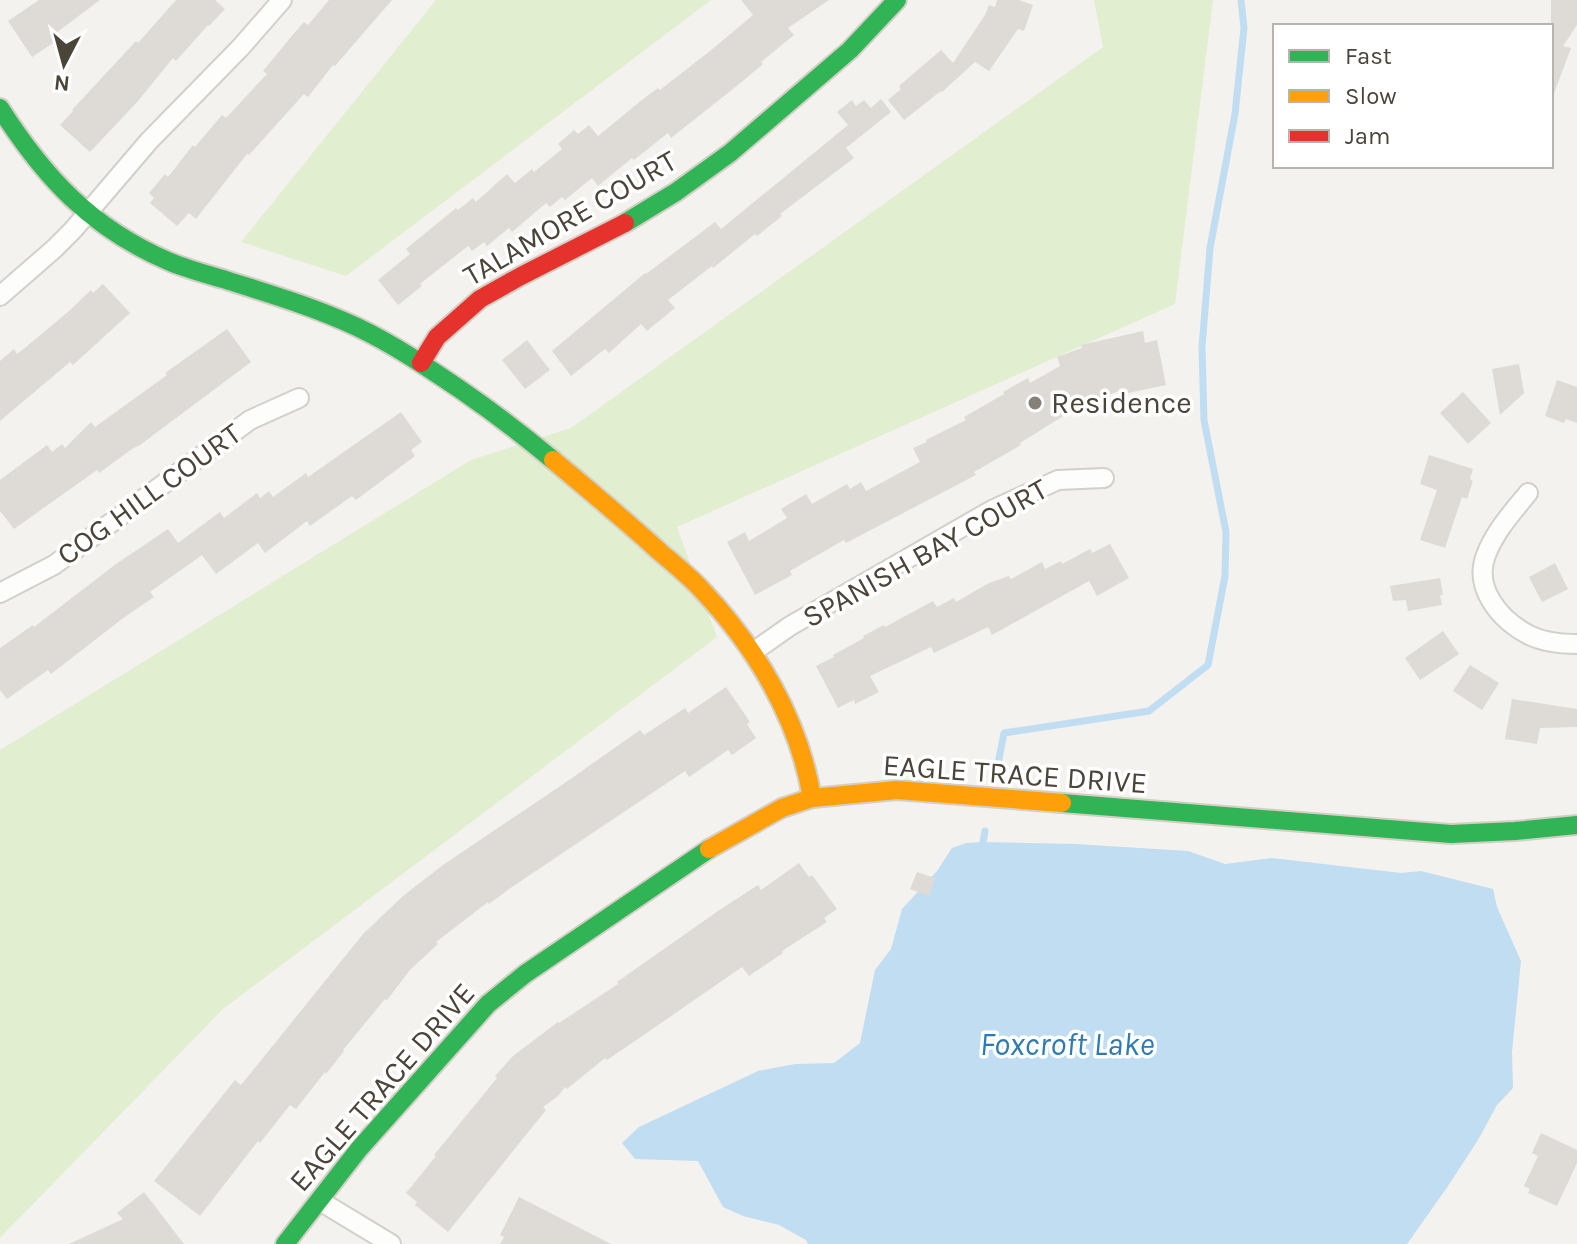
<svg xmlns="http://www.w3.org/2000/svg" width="1577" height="1244" font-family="Karla,sans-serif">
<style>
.green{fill:#e1eecf}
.water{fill:#c0ddf1}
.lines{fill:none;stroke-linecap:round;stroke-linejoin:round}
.stream{stroke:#c0ddf1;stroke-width:7}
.building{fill:#dedbd6}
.street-casing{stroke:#d2d0cb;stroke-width:22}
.fast-casing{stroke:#d3cfc5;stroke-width:22}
.slow-casing{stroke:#d3cfc5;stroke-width:22}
.jam-casing{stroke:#d3cfc5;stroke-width:22}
.street{stroke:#fdfdfc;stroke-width:18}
.fast{stroke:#30b455;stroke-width:18}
.slow{stroke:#ff9f0a;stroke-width:18}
.jam{stroke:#e5322d;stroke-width:18}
.poi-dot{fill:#868178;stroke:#fff;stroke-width:3}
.labels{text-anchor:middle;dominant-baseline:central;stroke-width:7;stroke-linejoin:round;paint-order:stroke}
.street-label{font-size:30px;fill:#4b4439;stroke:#fff}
.poi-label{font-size:30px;fill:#4b4439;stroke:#fff;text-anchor:start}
.water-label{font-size:32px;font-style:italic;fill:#2e7ab2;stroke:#fff}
</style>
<rect width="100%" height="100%" fill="#f4f2ee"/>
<!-- green -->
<g class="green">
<path d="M436,0H711L346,276L241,242Z"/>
<path d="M1094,0H1213L1175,304L677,527L717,637L223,1009L0,1238V750L471,460L571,428L1103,47Z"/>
</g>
<!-- water -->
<path class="water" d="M983,842L1076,844L1188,851L1225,864L1272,858L1401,873L1421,871L1493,889L1497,907L1521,961L1512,1052L1513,1088L1497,1105L1478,1140L1446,1189L1407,1244H808L806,1240L779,1225L743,1216L723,1207L698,1161L635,1159L622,1143L639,1127L758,1071L795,1064L834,1063L860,1043L875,970L891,949L902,909L937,871L952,848L966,843Z"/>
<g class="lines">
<!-- stream -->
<g class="stream">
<path d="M995,779L1004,733L1149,711L1208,665L1225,576L1226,532L1204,420L1202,347L1210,248L1235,114L1244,28L1241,0"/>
<path d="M983,842L985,831"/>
</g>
</g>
<!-- building -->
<g class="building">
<path d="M39,0H100L52,36L56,41L32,57L8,21Z"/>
<path d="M176,0H215L225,9L209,26L208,25L176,61L173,58L138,101L90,152L60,125L73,111L72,110L136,41L138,43Z"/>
<path d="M329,0H392L335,66L333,65L308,97L304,94L249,155L247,154L196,219L189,213L177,226L150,203L154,198L149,193L165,174L168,177L193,145L195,147L222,115L226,118L252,90L267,74L263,71L290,38L304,22L308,25Z"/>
<path d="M741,0H829L788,28L794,35L761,62L763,64L738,85L671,138L668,133L634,160L632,158L598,186L592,178L565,200L562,197L550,207L546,203L512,232L509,228L487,246L484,242L472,251L468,246L420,284L422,286L398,305L378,280L410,254L406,249L456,208L458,210L473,198L476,202L507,174L515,183L532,169L534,172L562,149L558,144L574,130L578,134L589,125L598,136L643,99L658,88L660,90L710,51L753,15Z"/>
<path d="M997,0H1019L1033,5L1024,31L1018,29L989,71L975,62L942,92L941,91L904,120L888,100L901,89L899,86L941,50L953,63L985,15L989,5L995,7Z"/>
<path d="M1551,0H1577V25L1563,46L1571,48L1553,96H1551Z"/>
<path d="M881,99L891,112L846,148L854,158L780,214L782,216L757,236L755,234L713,268L712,266L668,300L675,308L647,331L641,324L609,353L605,349L571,376L552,351L645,273L646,274L715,222L721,229L848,125L837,112L852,100L856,106L864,100L871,108Z"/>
<path d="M103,284L130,313L73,365L70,362L0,421V361L14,349L17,354L26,347L68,312L91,290L93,293Z"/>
<path d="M227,329L251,362L140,445L132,449L99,473L97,470L14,529L0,511V480L47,445L52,452L62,444L65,448L91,422L95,427L167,375L165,373Z"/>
<path d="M1143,331L1145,343L1157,340L1166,385L1123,394L1122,390L1081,405L1020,443L1021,445L974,472L976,475L846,543L844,540L790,571L792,575L755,595L727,542L745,532L749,541L787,518L781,509L806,494L812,504L847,484L850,489L861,482L866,491L920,462L913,448L927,442L926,440L966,420L964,417L1004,394L1003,392L1028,378L1030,383L1060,366L1057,357L1082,348L1081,345Z"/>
<path d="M527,340L550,370L525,389L502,360Z"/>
<path d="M1519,364L1524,393L1500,415L1492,369Z"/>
<path d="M1557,380L1577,387V423L1566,419L1564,423L1545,416Z"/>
<path d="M1463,392L1491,423L1468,444L1440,413Z"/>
<path d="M401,412L422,442L411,450L415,456L356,500L352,496L310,526L307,521L265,553L258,543L216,574L202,555L150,592L154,597L122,619L51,674L48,670L7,699L0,690V648L33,625L34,627L116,564L168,529L178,543L220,512L224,518L257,493L260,498L269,491L273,497L306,473L308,477Z"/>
<path d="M1429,455L1473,469L1470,479L1473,481L1467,499L1462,497L1445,548L1420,540L1437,490L1420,484Z"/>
<path d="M1110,544L1129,578L1097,596L1089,581L992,635L988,627L934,653L931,647L870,676L879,692L855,704L854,700L838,708L816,666L834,657L833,655L864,638L863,636L884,625L885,627L933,601L937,607L954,598L956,602L989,583L1009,576L1011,579L1042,562L1045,569L1061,561L1062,564L1090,549L1092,553Z"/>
<path d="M1555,563L1568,589L1542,602L1529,577Z"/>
<path d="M1440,578L1443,595H1440L1442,605L1408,611L1406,600L1393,601L1390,586Z"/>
<path d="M1443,631L1459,654L1420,680L1405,658Z"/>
<path d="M1470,665L1499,683L1482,710L1453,691Z"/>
<path d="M726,687L750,722L747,724L756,738L732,755L728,750L689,777L685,771L512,887L489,904L488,902L436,942L438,944L410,970L387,1000L385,999L343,1050L344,1051L326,1074L325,1072L296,1109L290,1105L260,1143L258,1141L200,1216L154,1181L235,1080L241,1085L363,934L403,896L443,865L572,778L640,730L644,735L685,708L688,713Z"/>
<path d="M1512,699L1577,709V727L1540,728L1537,744L1505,739Z"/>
<path d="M799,863L809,877L812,875L837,909L824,918L827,922L782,951L783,953L749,976L742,967L638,1039L607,1060L605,1058L567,1089L565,1087L558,1096L543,1107L546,1110L448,1232L415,1205L417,1202L406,1193L436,1156L434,1155L497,1078L495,1076L513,1056L558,1022L559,1023L618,984L617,982L718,911L758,885L761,890Z"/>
<path d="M917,872L935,878L929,896L910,889Z"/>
<path d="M1541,1133L1577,1150V1163L1557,1206L1528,1193L1530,1189L1524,1186L1538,1156L1532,1153Z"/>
<path d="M144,1192L184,1244H69L123,1219L117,1213Z"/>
<path d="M519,1197L568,1222L611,1244H500L504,1237L500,1235Z"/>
</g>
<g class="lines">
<defs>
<g id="street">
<path d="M0,296L54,249L73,230L149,141L241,47L282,0"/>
<path d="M1528,493C1512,513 1495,531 1486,555C1473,588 1500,620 1529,635C1543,642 1561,644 1577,644"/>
<path d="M0,593L54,565L250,420L299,398"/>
<path d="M753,652L790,626L992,510L1058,480L1104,478"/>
<path d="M320,1201L391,1244"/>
</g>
<g id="fast">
<path d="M0,108C44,177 91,228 168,261C186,269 206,274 226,280C270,294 314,307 357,327C393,344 427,367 461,390C493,412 523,435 553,460"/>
<path d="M625,223L676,192L730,153L850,50L897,0"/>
<path d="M1062,803L1451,834L1515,831L1577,825"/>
<path d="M285,1244L359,1149L488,1004L525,974L709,849"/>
</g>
<g id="slow">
<path d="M553,460C589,490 625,520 660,552C674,564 689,576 701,589C756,647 799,719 812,798"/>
<path d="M709,849L782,808L812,798L897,790L1062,803"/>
</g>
<path id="jam" d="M421,363L437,337L480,299L521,276L625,223"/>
</defs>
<!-- street casing -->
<use href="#street" class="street-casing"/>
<!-- fast casing -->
<use href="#fast" class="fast-casing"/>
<!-- slow casing -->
<use href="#slow" class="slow-casing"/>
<!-- jam casing -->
<use href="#jam" class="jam-casing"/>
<!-- street -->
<use href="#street" class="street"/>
<!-- fast -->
<use href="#fast" class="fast"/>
<!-- slow -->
<use href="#slow" class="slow"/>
<!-- jam -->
<use href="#jam" class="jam"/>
</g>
<!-- markers -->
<circle class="poi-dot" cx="1035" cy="403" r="8"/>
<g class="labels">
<!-- street labels -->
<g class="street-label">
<text transform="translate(570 218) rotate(-30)">TALAMORE COURT</text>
<text transform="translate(149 494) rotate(-36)">COG HILL COURT</text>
<text transform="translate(925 553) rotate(-29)">SPANISH BAY COURT</text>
<text transform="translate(1015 774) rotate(4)">EAGLE TRACE DRIVE</text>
<text transform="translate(382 1087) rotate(-49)">EAGLE TRACE DRIVE</text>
</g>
<!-- poi labels -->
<g class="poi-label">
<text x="1051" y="403">Residence</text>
</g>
<!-- water labels -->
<g class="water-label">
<text x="1067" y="1044">Foxcroft Lake</text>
</g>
</g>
<!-- legend -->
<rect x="1273" y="24" width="280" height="144" fill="#ffffff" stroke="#b7b4b0" stroke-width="2"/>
<rect x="1289" y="50" width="40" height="12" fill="#30b455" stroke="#b7b4b0" stroke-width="2"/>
<text x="1345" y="64" font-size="24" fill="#4b4439">Fast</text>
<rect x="1289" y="90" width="40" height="12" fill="#ff9f0a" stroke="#b7b4b0" stroke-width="2"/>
<text x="1345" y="104" font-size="24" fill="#4b4439">Slow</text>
<rect x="1289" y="130" width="40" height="12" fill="#e5322d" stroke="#b7b4b0" stroke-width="2"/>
<text x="1345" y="144" font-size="24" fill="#4b4439">Jam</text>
<!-- north arrow -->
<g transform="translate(64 64) rotate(186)" stroke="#ffffff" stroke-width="6" paint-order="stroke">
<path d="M0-6L14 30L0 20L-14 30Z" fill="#4b4439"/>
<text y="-12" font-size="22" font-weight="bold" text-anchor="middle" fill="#4b4439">N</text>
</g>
</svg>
